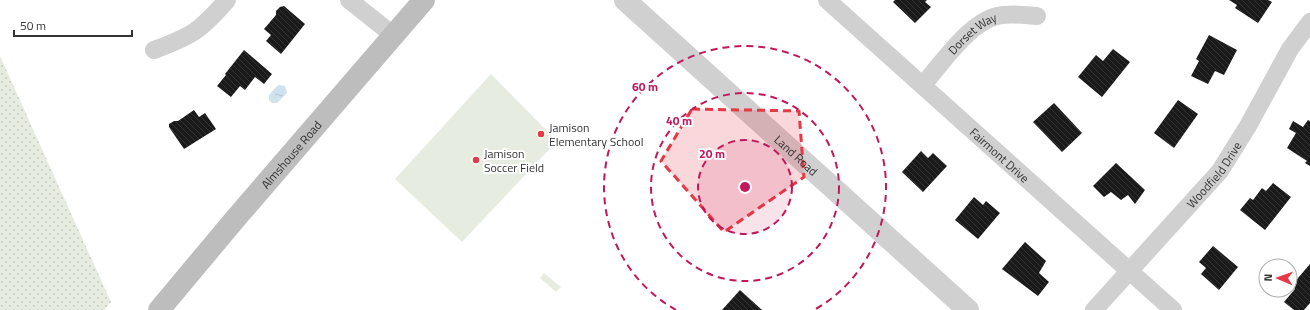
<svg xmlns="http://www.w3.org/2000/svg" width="1310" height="310" font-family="'Titillium Web',sans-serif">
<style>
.grass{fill:url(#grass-dots)}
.garden{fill:#e6ecdf}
.water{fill:url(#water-ripples)}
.building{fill:url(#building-back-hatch)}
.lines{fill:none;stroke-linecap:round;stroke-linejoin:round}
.minor{stroke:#d0d0d0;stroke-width:18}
.tertiary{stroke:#d0d0d0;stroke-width:22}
.secondary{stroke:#bdbdbd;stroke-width:22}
.marked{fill:#e63946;fill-opacity:0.2;stroke:#e63946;stroke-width:3;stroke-dasharray:8 5;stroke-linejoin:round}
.ring{fill:none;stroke:#c2185b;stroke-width:2;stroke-dasharray:7 5}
.poi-dot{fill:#e63946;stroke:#fff;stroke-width:1.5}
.labels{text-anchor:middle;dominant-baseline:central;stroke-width:4;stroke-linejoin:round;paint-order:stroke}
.street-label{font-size:12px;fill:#333;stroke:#fff}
.poi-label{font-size:12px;fill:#333;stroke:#fff;text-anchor:start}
.centre{fill:#c2185b;stroke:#fff;stroke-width:2}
.ring-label{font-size:12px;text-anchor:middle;font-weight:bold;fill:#c2185b;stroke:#fff;stroke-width:4;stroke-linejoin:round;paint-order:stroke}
</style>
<defs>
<pattern id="grass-dots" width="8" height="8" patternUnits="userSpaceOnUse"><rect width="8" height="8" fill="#e6ecdf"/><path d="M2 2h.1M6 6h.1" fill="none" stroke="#c6cbc0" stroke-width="1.8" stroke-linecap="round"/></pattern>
<pattern id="water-ripples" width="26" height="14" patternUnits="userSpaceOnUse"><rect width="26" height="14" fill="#cfe2ee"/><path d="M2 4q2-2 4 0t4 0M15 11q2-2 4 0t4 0" fill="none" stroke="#b2c2cd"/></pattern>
<pattern id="building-back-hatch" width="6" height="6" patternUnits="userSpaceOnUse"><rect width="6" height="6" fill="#1a1a1a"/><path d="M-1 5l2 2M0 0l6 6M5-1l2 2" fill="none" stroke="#333"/></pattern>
</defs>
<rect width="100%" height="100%" fill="#fff"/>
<!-- grass -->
<path class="grass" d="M0,56L111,302L104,310H0Z"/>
<!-- garden -->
<g class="garden">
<path d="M491,74L557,141L462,242L395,179Z"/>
<path d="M544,273L561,287L556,292L540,278Z"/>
</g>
<!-- water -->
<path class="water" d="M278,85L285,86L287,93L277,103H272L269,100V95Z"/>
<!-- building -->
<g class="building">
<path d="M895,0H927L925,2L931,7L915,23L893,2Z"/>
<path d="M1229,0H1268L1272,2L1258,23L1235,8L1237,5Z"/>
<path d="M284,6L305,24L281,54L266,41L271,35L264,29L276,15V11L280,7Z"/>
<path d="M1209,35L1237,50L1224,75L1215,71L1208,84L1191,76L1199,61L1196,59Z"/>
<path d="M1113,49L1130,62L1102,97L1078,77L1096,55L1103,61Z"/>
<path d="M244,50L272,74L264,84L255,77L245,90L240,86L231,97L217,86L226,75L225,74Z"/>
<path d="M1178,100L1198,114L1174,148L1154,133Z"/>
<path d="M1054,103L1082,133L1062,152L1033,122Z"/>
<path d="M194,110L199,117L205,113L216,129L184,149L169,127V124L174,121H178Z"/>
<path d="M1308,120L1310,121V166L1305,163L1307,161L1287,148L1296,133L1289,129L1293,121L1303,127Z"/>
<path d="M921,151L928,158L933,153L947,166L923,192L902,172Z"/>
<path d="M1116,163L1145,190L1135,204L1128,195L1121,200L1111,192L1104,197L1093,186Z"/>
<path d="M1273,183L1291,197L1265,230L1240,210L1250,198L1253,200L1262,188L1266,191Z"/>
<path d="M974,197L983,205L986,201L1000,213L978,239L955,220Z"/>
<path d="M1025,242L1046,261L1039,273L1049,282L1038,296L1002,269Z"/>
<path d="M1213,246L1238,267L1219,290L1201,274L1206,268L1199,262Z"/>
<path d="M1310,264V303L1304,310H1294L1284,302L1295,289L1292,285Z"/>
<path d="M740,290L762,310H722Z"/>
</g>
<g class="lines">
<!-- minor -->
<g class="minor">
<path d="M349,0L393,35"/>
<path id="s1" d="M827,0L1173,310"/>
<path d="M154,50C192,36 200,31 227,0"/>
<path id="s2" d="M923,85C941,64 970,22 997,16C1010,13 1024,15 1037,16"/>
<path id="s3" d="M1094,310L1220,171L1248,126L1290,49L1310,22"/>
</g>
<!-- tertiary -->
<path class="tertiary" id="s4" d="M625,0L968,310"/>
<!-- secondary -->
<path class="secondary" id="s5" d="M159,310L236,218L424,0"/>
</g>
<!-- marked area -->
<path class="marked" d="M692,109L799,111L804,177L724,232L661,161Z"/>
<!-- distance rings -->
<circle cx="745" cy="187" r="47" fill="#c2185b" fill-opacity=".12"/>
<g class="ring">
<circle cx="745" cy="187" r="47"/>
<circle cx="745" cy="187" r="94"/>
<path d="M676 310A141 141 0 1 1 814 310"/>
</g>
<!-- markers -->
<g class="poi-dot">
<circle cx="541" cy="134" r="4"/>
<circle cx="476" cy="160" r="4"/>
</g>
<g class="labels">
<!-- street labels -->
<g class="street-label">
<text stroke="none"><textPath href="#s2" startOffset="72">Dorset Way</textPath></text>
<text stroke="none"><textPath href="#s5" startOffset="204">Almshouse Road</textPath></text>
<text stroke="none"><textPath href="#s4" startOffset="231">Land Road</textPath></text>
<text stroke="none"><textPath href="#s1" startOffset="232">Fairmont Drive</textPath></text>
<text stroke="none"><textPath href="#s3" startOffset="181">Woodfield Drive</textPath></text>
</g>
<!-- poi labels -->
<g class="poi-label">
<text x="549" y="127">Jamison<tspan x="549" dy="14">Elementary School</tspan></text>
<text x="484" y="153">Jamison<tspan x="484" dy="14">Soccer Field</tspan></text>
</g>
</g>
<circle cx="745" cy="187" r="6" class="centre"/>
<g class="ring-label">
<text x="645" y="91">60 m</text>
<text x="679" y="125">40 m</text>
<text x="712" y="158">20 m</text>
</g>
<!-- north arrow -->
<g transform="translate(1278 278) rotate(272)"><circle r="19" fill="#ffffff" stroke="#adadad"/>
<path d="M0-3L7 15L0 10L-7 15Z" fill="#e63946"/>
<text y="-6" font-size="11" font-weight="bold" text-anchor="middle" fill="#333333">N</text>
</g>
<!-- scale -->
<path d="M14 30v6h118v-6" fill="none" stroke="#333333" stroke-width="2"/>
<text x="20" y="30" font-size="12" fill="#333333" stroke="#ffffff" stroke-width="3" paint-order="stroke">50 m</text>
</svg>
